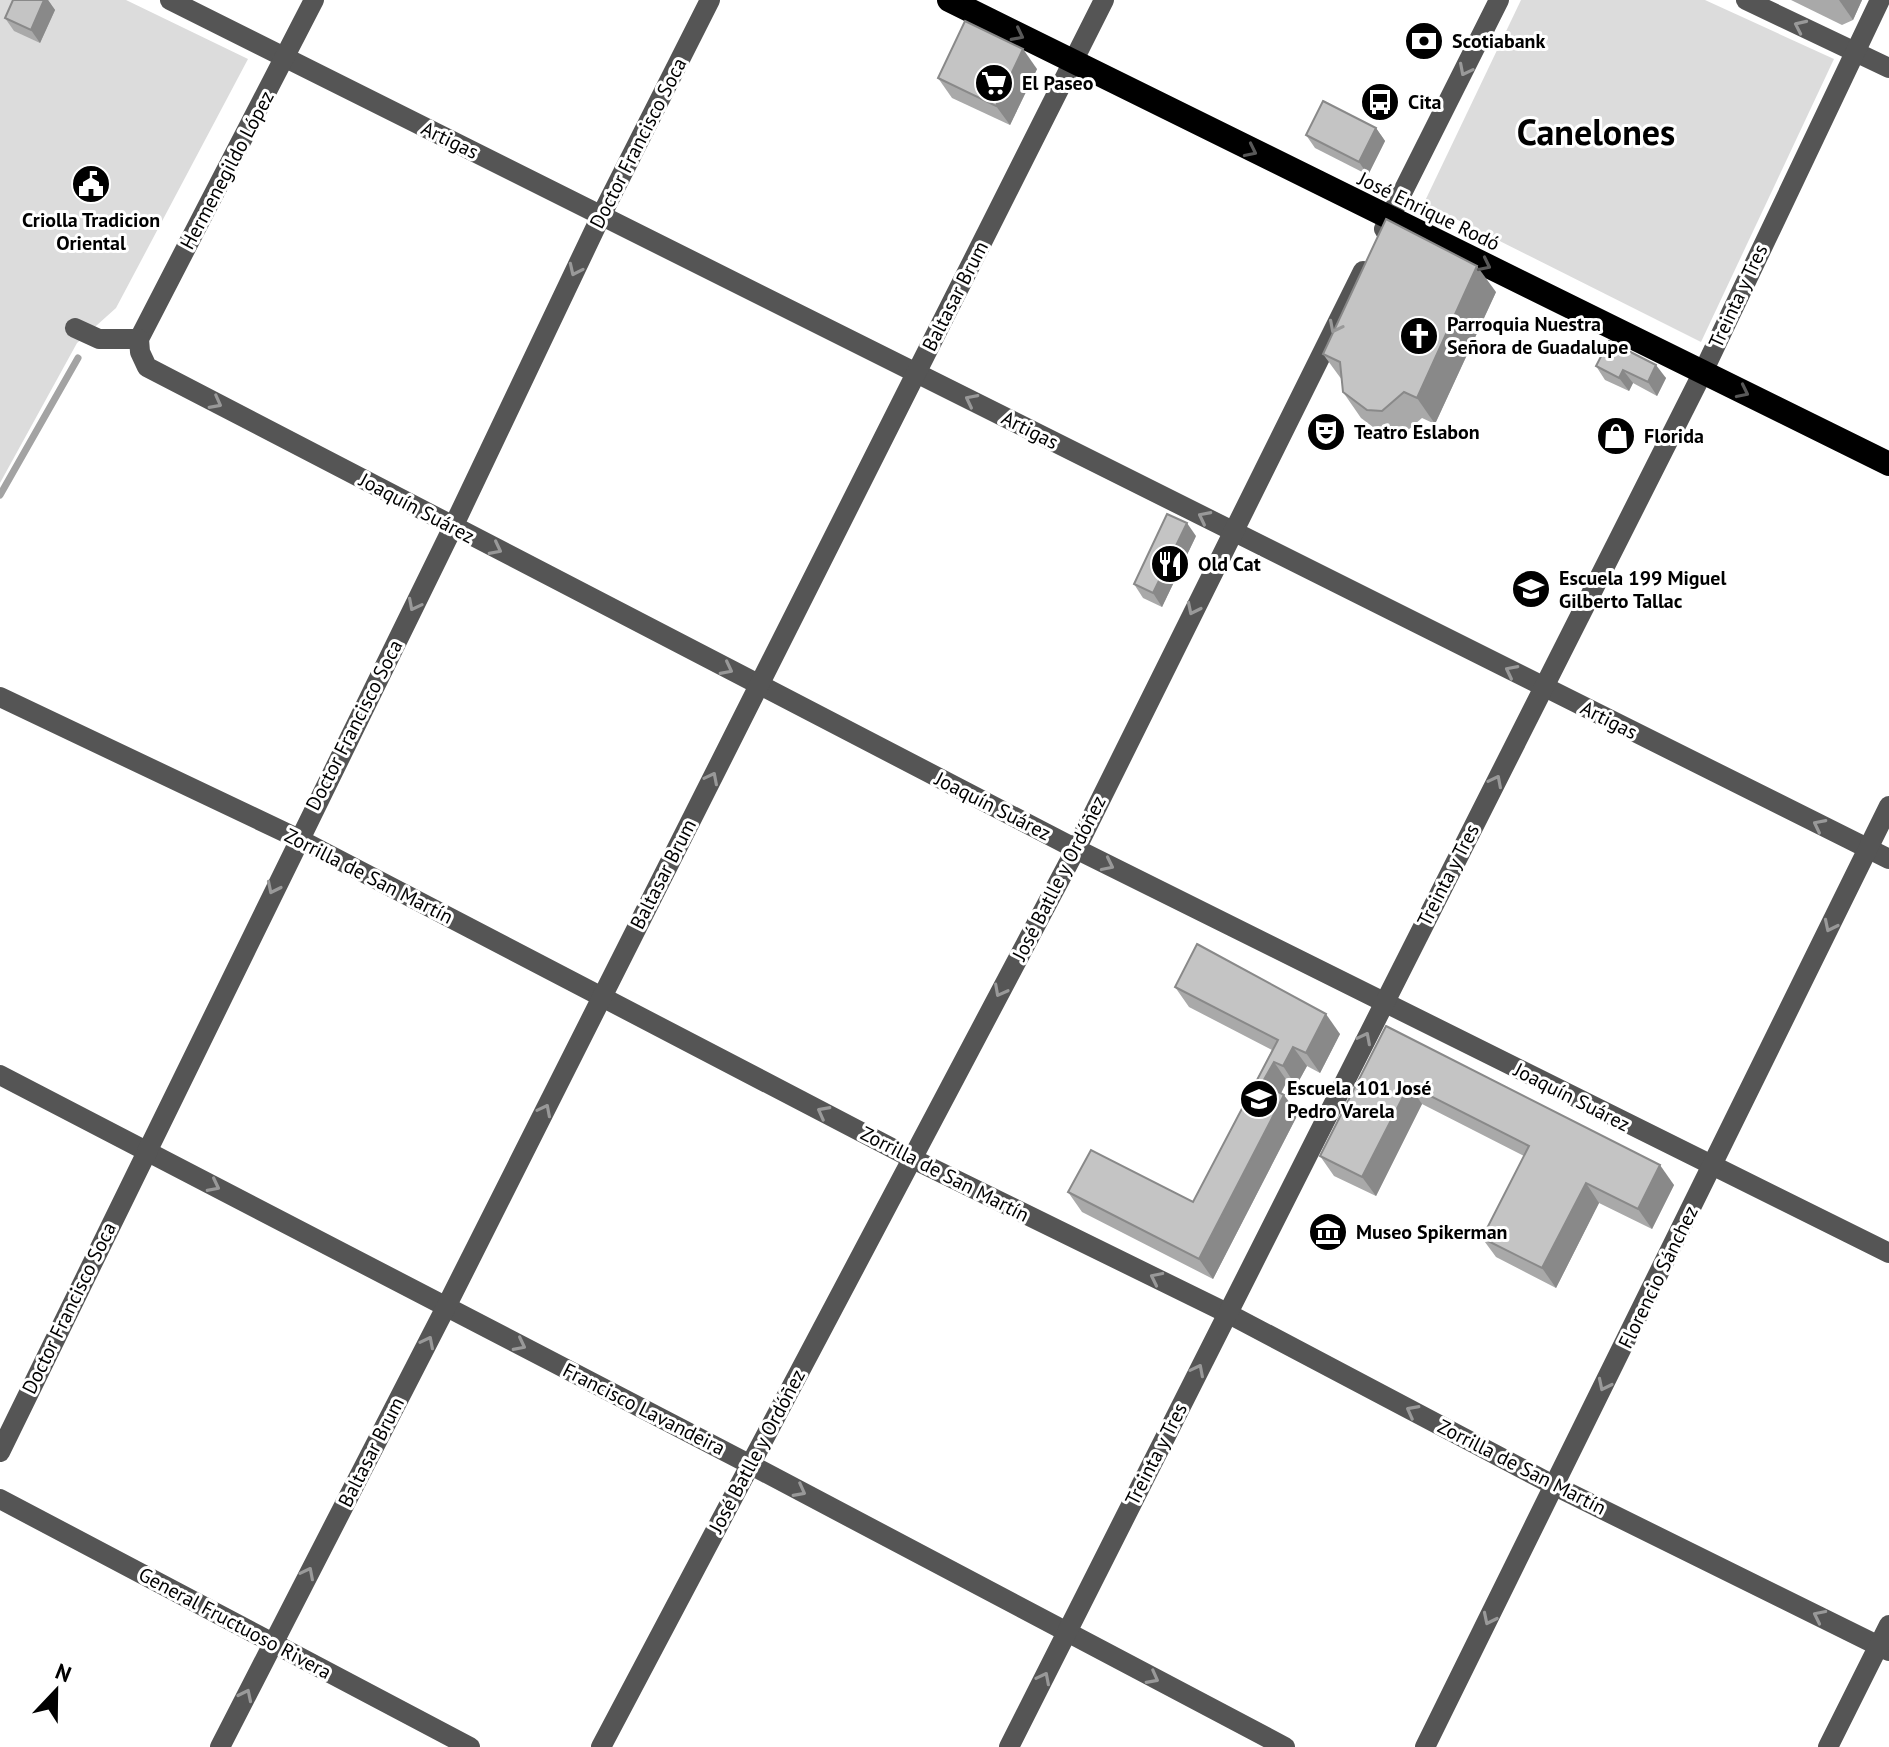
<svg xmlns="http://www.w3.org/2000/svg" width="1889" height="1747" font-family="'PT Sans',sans-serif">
<style>
.green{fill:#dcdcdc}
.lines{fill:none;stroke-linecap:round;stroke-linejoin:round}
.stream{stroke:#a3a3a3;stroke-width:7}
.minor{stroke:#555;stroke-width:20}
.highway{stroke:#000;stroke-width:24}
.wall{fill:#a9a9a9}
.shaded-wall{fill:#898989}
.building{fill:#c4c4c4;stroke:#898989;stroke-width:2}
.oneway{stroke:#999}
.oneway2{stroke:#595959}
.labels{text-anchor:middle;dominant-baseline:central;stroke-width:6;stroke-linejoin:round;paint-order:stroke}
.poi-label{font-size:20px;font-weight:bold;fill:#000;stroke:#fff;text-anchor:start}
.street-label{font-size:20px;fill:#000;stroke:#fff}
.town-label{font-size:36px;font-weight:bold;fill:#000;stroke:#fff}
</style>
<rect width="100%" height="100%" fill="#fff"/>
<!-- green -->
<g class="green">
<path d="M0,0H126L248,59L116,308L77,343L0,483Z"/>
<path d="M1521,0H1705L1834,59L1701,342L1424,203Z"/>
</g>
<g class="lines">
<!-- stream -->
<path class="stream" d="M0,495L78,358"/>
<!-- minor -->
<g class="minor">
<path d="M170,0L1889,859"/>
<path d="M314,0L139,339L140,352L147,367L1076,849L1889,1253"/>
<path d="M1746,0L1889,68"/>
<path d="M1384,229L1499,0"/>
<path d="M75,328L99,339H139"/>
<path d="M0,697L297,838L911,1158L1227,1313L1555,1486L1889,1651"/>
<path d="M0,1075L751,1465L1285,1747"/>
<path d="M0,1452L453,527L602,214L710,0"/>
<path d="M0,1499L470,1747"/>
<path d="M220,1747L446,1307L1104,0"/>
<path d="M601,1747L1076,849L1363,271"/>
<path d="M1009,1747L1703,372L1880,0"/>
<path d="M1425,1747L1889,806"/>
<path d="M1828,1747L1889,1625"/>
</g>
<!-- highway -->
<path class="highway" d="M949,0L1889,464"/>
</g>
<!-- wall -->
<g class="wall">
<path d="M13,0H48L55,10L40,43L14,31L5,18Z"/>
<path d="M1791,0H1862L1853,20L1842,25Z"/>
<path d="M1037,69L1010,125L952,98L938,78Z"/>
<path d="M1376,128L1385,141L1368,175L1315,148L1306,135Z"/>
<path d="M1496,292L1435,424L1422,418L1400,437L1385,436L1361,418L1343,392L1342,380L1323,354Z"/>
<path d="M1609,341L1666,378L1657,396L1633,383L1629,391L1605,380L1596,366Z"/>
<path d="M1196,536L1162,607L1143,598L1134,584Z"/>
<path d="M1175,987L1340,1034L1320,1073L1307,1066L1296,1086L1287,1081L1281,1093L1298,1114L1213,1279L1082,1212L1068,1192L1193,1202L1272,1050L1189,1007Z"/>
<path d="M1386,1026L1674,1185L1652,1229L1599,1203L1556,1288L1496,1257L1482,1238L1524,1156L1422,1104L1376,1196L1334,1176L1320,1156Z"/>
</g>
<!-- shaded-wall -->
<g class="shaded-wall">
<path d="M44,0H48L55,10L40,43L31,30Z"/>
<path d="M1839,0H1862L1853,20Z"/>
<path d="M1023,49L1037,69L1010,125L996,106Z"/>
<path d="M1376,128L1385,141L1368,175L1359,162Z"/>
<path d="M1477,266L1496,292L1435,424L1417,398Z"/>
<path d="M1656,365L1666,378L1657,396L1648,382Z"/>
<path d="M1623,370L1633,383L1629,391L1619,378Z"/>
<path d="M1187,523L1196,536L1162,607L1153,593Z"/>
<path d="M1326,1014L1340,1034L1320,1073L1306,1053Z"/>
<path d="M1293,1047L1307,1066L1296,1086L1283,1066Z"/>
<path d="M1274,1062L1287,1081L1276,1103L1262,1083Z"/>
<path d="M1409,1085L1422,1104L1376,1196L1362,1177Z"/>
<path d="M1284,1095L1298,1114L1213,1279L1199,1259Z"/>
<path d="M1660,1165L1674,1185L1652,1229L1638,1209Z"/>
<path d="M1586,1183L1599,1203L1556,1288L1542,1268Z"/>
</g>
<!-- building -->
<g class="building">
<path d="M13,0H44L31,30L5,18Z"/>
<path d="M965,21L1023,49L996,106L938,78Z"/>
<path d="M1323,101L1376,128L1359,162L1306,135Z"/>
<path d="M1386,219L1477,266L1417,398L1404,392L1382,411L1367,410L1343,392L1340,362L1323,354Z"/>
<path d="M1609,341L1656,365L1648,382L1623,370L1619,378L1596,366Z"/>
<path d="M1167,514L1187,523L1153,593L1134,584Z"/>
<path d="M1197,944L1326,1014L1306,1053L1293,1047L1283,1066L1274,1062L1262,1083L1284,1095L1199,1259L1068,1192L1091,1150L1193,1202L1278,1040L1175,987Z"/>
<path d="M1386,1026L1660,1165L1638,1209L1586,1183L1542,1268L1482,1238L1529,1146L1409,1085L1362,1177L1320,1156Z"/>
</g>
<!-- one-way arrows -->
<defs><path id="oneway-chevron" d="M-2-3.5L2.5 0L-2 3.5" fill="none" stroke-width="1.6" stroke-linecap="round" stroke-linejoin="round" transform="scale(2)"/></defs>
<g class="oneway">
<use href="#oneway-chevron" transform="translate(1800 26) rotate(-155)"/>
<use href="#oneway-chevron" transform="translate(1465 70) rotate(117)"/>
<use href="#oneway-chevron" transform="translate(575 270) rotate(115)"/>
<use href="#oneway-chevron" transform="translate(1335 327) rotate(117)"/>
<use href="#oneway-chevron" transform="translate(971 400) rotate(-153)"/>
<use href="#oneway-chevron" transform="translate(216 403) rotate(28)"/>
<use href="#oneway-chevron" transform="translate(1204 517) rotate(-153)"/>
<use href="#oneway-chevron" transform="translate(496 549) rotate(27)"/>
<use href="#oneway-chevron" transform="translate(414 605) rotate(117)"/>
<use href="#oneway-chevron" transform="translate(1193 609) rotate(116)"/>
<use href="#oneway-chevron" transform="translate(727 669) rotate(27)"/>
<use href="#oneway-chevron" transform="translate(1511 671) rotate(-153)"/>
<use href="#oneway-chevron" transform="translate(712 778) rotate(-63)"/>
<use href="#oneway-chevron" transform="translate(1496 781) rotate(-63)"/>
<use href="#oneway-chevron" transform="translate(1819 825) rotate(-153)"/>
<use href="#oneway-chevron" transform="translate(1108 865) rotate(26)"/>
<use href="#oneway-chevron" transform="translate(273 888) rotate(116)"/>
<use href="#oneway-chevron" transform="translate(1830 926) rotate(116)"/>
<use href="#oneway-chevron" transform="translate(1000 991) rotate(118)"/>
<use href="#oneway-chevron" transform="translate(1365 1038) rotate(-63)"/>
<use href="#oneway-chevron" transform="translate(545 1110) rotate(-63)"/>
<use href="#oneway-chevron" transform="translate(823 1112) rotate(-152)"/>
<use href="#oneway-chevron" transform="translate(214 1186) rotate(27)"/>
<use href="#oneway-chevron" transform="translate(1156 1278) rotate(-154)"/>
<use href="#oneway-chevron" transform="translate(428 1342) rotate(-63)"/>
<use href="#oneway-chevron" transform="translate(520 1345) rotate(27)"/>
<use href="#oneway-chevron" transform="translate(1198 1370) rotate(-63)"/>
<use href="#oneway-chevron" transform="translate(1604 1385) rotate(116)"/>
<use href="#oneway-chevron" transform="translate(1412 1411) rotate(-152)"/>
<use href="#oneway-chevron" transform="translate(800 1491) rotate(28)"/>
<use href="#oneway-chevron" transform="translate(308 1573) rotate(-63)"/>
<use href="#oneway-chevron" transform="translate(1819 1616) rotate(-154)"/>
<use href="#oneway-chevron" transform="translate(1489 1619) rotate(116)"/>
<use href="#oneway-chevron" transform="translate(1044 1678) rotate(-63)"/>
<use href="#oneway-chevron" transform="translate(1153 1678) rotate(28)"/>
<use href="#oneway-chevron" transform="translate(246 1695) rotate(-64)"/>
</g>
<g class="oneway2">
<use href="#oneway-chevron" transform="translate(1018 35) rotate(27)"/>
<use href="#oneway-chevron" transform="translate(1251 151) rotate(26)"/>
<use href="#oneway-chevron" transform="translate(1485 265) rotate(26)"/>
<use href="#oneway-chevron" transform="translate(1743 392) rotate(26)"/>
</g>
<!-- icons -->
<defs>
<symbol id="bank-disc" viewBox="-11 -11 22 22"><circle r="9.5" fill="#000" stroke="#fff"/><path d="M-6-4H6V4H-6ZM0-2.3a2.3 2.3 0 1 0 0 4.6a2.3 2.3 0 1 0 0-4.6Z" fill="#fff"/></symbol>
<symbol id="supermarket-disc" viewBox="-11 -11 22 22"><circle r="9.5" fill="#000" stroke="#fff"/><path d="M-6-5.5h2.5l.6 2H6L4.5 2H-2.5L-4.4-4H-6ZM-1.5 3.2a1.3 1.3 0 1 0 .1 0ZM3 3.2a1.3 1.3 0 1 0 .1 0Z" fill="#fff"/></symbol>
<symbol id="bus-disc" viewBox="-11 -11 22 22"><circle r="9.5" fill="#000" stroke="#fff"/><path d="M-5-6H5V4H4V6H2V4H-2V6H-4V4H-5ZM-3.5-4V0h7V-4ZM-3.5 1.2v1.5H-2V1.2ZM2 1.2v1.5H3.5V1.2Z" fill="#fff"/></symbol>
<symbol id="civic-disc" viewBox="-11 -11 22 22"><circle r="9.5" fill="#000" stroke="#fff"/><path d="M-.6-6.5H3V-4.5H.6V-3L4-1V1h2V6H-6V1h2V-1L-.6-3ZM-1.2 2.5V6h2.4V2.5Z" fill="#fff"/></symbol>
<symbol id="church-disc" viewBox="-11 -11 22 22"><circle r="9.5" fill="#000" stroke="#fff"/><path d="M-1.2-6h2.4v3.5h3.3v2.4h-3.3V6h-2.4V-.1h-3.3v-2.4h3.3Z" fill="#fff"/></symbol>
<symbol id="theatre-disc" viewBox="-11 -11 22 22"><circle r="9.5" fill="#000" stroke="#fff"/><path d="M-5-5.5Q0-4 5-5.5V0Q5 5 0 6Q-5 5-5 0ZM-3.3-2.5H-1v1.5H-3.3ZM1-2.5H3.3v1.5H1ZM-2.8 1Q0 5.5 2.8 1Z" fill="#fff"/></symbol>
<symbol id="shop-disc" viewBox="-11 -11 22 22"><circle r="9.5" fill="#000" stroke="#fff"/><path d="M-5-2.5h2.3a2.7 3.5 0 0 1 5.4 0H5L5.5 6h-11ZM-1.5-2.5h3a1.5 2.3 0 0 0-3 0Z" fill="#fff"/></symbol>
<symbol id="restaurant-disc" viewBox="-11 -11 22 22"><circle r="9.5" fill="#000" stroke="#fff"/><path d="M-5-6h1v4h1v-4h1v4h1v-4h1v5L-1.5 .5V6h-2V.5L-5-1ZM5-6V6H3V1.5H1.5Q1.5-4 5-6Z" fill="#fff"/></symbol>
<symbol id="school-disc" viewBox="-11 -11 22 22"><circle r="9.5" fill="#000" stroke="#fff"/><path d="M0-5L7-2L0 1L-7-2ZM-4 1L0 2.5L4 1V4Q0 6-4 4Z" fill="#fff"/></symbol>
<symbol id="museum-disc" viewBox="-11 -11 22 22"><circle r="9.5" fill="#000" stroke="#fff"/><path d="M0-6L6-3V-2H-6V-3ZM-5-1h2V3h-2ZM-1-1h2V3h-2ZM3-1h2V3H3ZM-6 4H6V6H-6Z" fill="#fff"/></symbol>
</defs>
<g fill-rule="evenodd">
<use href="#bank-disc" x="1402" y="19" width="44" height="44"/>
<use href="#supermarket-disc" x="972" y="61" width="44" height="44"/>
<use href="#bus-disc" x="1358" y="80" width="44" height="44"/>
<use href="#civic-disc" x="69" y="162" width="44" height="44"/>
<use href="#church-disc" x="1397" y="314" width="44" height="44"/>
<use href="#theatre-disc" x="1304" y="410" width="44" height="44"/>
<use href="#shop-disc" x="1594" y="414" width="44" height="44"/>
<use href="#restaurant-disc" x="1148" y="542" width="44" height="44"/>
<use href="#school-disc" x="1509" y="567" width="44" height="44"/>
<use href="#school-disc" x="1237" y="1077" width="44" height="44"/>
<use href="#museum-disc" x="1306" y="1210" width="44" height="44"/>
</g>
<g class="labels">
<!-- poi labels -->
<g class="poi-label">
<text x="1452" y="41">Scotiabank</text>
<text x="1022" y="83">El Paseo</text>
<text x="1408" y="102">Cita</text>
<text x="91" y="220" text-anchor="middle">Criolla Tradicion<tspan x="91" dy="23">Oriental</tspan></text>
<text x="1447" y="324">Parroquia Nuestra<tspan x="1447" dy="23">Señora de Guadalupe</tspan></text>
<text x="1354" y="432">Teatro Eslabon</text>
<text x="1644" y="436">Florida</text>
<text x="1198" y="564">Old Cat</text>
<text x="1559" y="578">Escuela 199 Miguel<tspan x="1559" dy="23">Gilberto Tallac</tspan></text>
<text x="1287" y="1088">Escuela 101 José<tspan x="1287" dy="23">Pedro Varela</tspan></text>
<text x="1356" y="1232">Museo Spikerman</text>
</g>
<!-- street labels -->
<g class="street-label">
<text transform="translate(450 140) rotate(26)">Artigas</text>
<text transform="translate(638 143) rotate(-63)">Doctor Francisco Soca</text>
<text transform="translate(227 170) rotate(-62)">Hermenegildo López</text>
<text transform="translate(1429 211) rotate(26)">José Enrique Rodó</text>
<text transform="translate(955 296) rotate(-63)">Baltasar Brum</text>
<text transform="translate(1738 296) rotate(-65)">Treinta y Tres</text>
<text transform="translate(1030 430) rotate(27)">Artigas</text>
<text transform="translate(417 508) rotate(28)">Joaquín Suárez</text>
<text transform="translate(1609 720) rotate(27)">Artigas</text>
<text transform="translate(354 725) rotate(-63)">Doctor Francisco Soca</text>
<text transform="translate(993 806) rotate(27)">Joaquín Suárez</text>
<text transform="translate(663 874) rotate(-63)">Baltasar Brum</text>
<text transform="translate(1448 875) rotate(-63)">Treinta y Tres</text>
<text transform="translate(369 876) rotate(27)">Zorrilla de San Martín</text>
<text transform="translate(1059 878) rotate(-63)">José Batlle y Ordóñez</text>
<text transform="translate(1572 1097) rotate(27)">Joaquín Suárez</text>
<text transform="translate(945 1174) rotate(27)">Zorrilla de San Martín</text>
<text transform="translate(1658 1277) rotate(-64)">Florencio Sánchez</text>
<text transform="translate(69 1308) rotate(-64)">Doctor Francisco Soca</text>
<text transform="translate(644 1409) rotate(27)">Francisco Lavandeira</text>
<text transform="translate(757 1451) rotate(-62)">José Batlle y Ordóñez</text>
<text transform="translate(371 1452) rotate(-63)">Baltasar Brum</text>
<text transform="translate(1156 1454) rotate(-63)">Treinta y Tres</text>
<text transform="translate(1522 1467) rotate(27)">Zorrilla de San Martín</text>
<text transform="translate(235 1623) rotate(28)">General Fructuoso Rivera</text>
</g>
<!-- town labels -->
<g class="town-label">
<text x="1596" y="131">Canelones</text>
</g>
</g>
<!-- north arrow -->
<g transform="translate(56 1691) rotate(22)" stroke="#ffffff" stroke-width="6" paint-order="stroke">
<path d="M0-6L14 30L0 20L-14 30Z" fill="#000000"/>
<text y="-12" font-size="22" font-weight="bold" text-anchor="middle" fill="#000000">N</text>
</g>
</svg>
